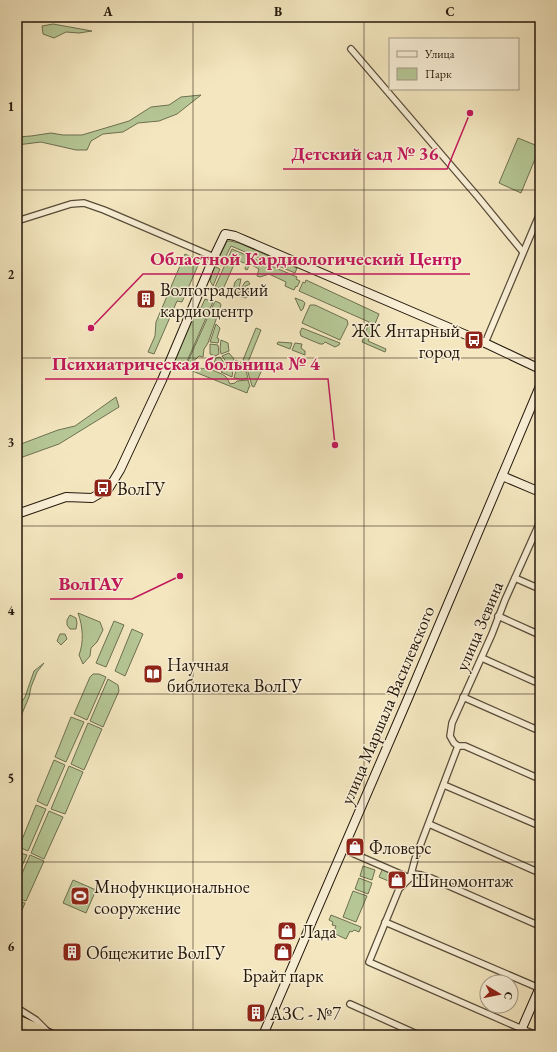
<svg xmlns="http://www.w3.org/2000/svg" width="557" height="1052" font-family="'EB Garamond',serif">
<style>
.green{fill:#b6c796;stroke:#6d7050}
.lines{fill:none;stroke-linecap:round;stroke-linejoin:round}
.street-casing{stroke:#584c38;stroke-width:8}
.secondary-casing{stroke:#24180b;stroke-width:10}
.highway-casing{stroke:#24180b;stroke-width:12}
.street{stroke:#f8efd6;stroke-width:5.5}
.secondary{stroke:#f8efd6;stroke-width:8}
.highway{stroke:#f4e7c0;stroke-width:10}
.grid{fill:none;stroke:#24180b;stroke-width:1;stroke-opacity:0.55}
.labels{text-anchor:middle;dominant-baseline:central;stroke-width:3;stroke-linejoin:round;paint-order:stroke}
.poi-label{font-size:18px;fill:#24180b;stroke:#f8efd6;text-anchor:start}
.street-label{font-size:18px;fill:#24180b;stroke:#f8efd6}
.leader{fill:none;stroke:#c2185b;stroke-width:1.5}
.callout-dot{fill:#c2185b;stroke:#f8efd6;stroke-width:1.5}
.callout-label{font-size:19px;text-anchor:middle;font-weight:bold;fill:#c2185b;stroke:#f8efd6;stroke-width:3;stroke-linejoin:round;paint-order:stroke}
.neatline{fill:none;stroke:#24180b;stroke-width:1.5}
.grid-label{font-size:13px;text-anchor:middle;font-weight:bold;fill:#24180b}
</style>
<rect width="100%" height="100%" fill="#f4e7c0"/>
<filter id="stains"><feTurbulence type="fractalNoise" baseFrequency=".005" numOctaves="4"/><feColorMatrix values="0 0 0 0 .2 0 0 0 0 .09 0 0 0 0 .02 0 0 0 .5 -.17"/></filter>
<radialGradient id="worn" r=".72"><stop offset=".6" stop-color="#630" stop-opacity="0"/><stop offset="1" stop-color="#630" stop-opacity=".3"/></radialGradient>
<!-- green -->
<g class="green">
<path d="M53,24L92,31L79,33L66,32L54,38L43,34L42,26Z"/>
<path d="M201,95L177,114L159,121L138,123L123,132L103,134L91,141L87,150H76L41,142L17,145V137L31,136L51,133L63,135H82L129,121L151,107L169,105L181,97Z"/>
<path d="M518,138L540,147L521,193L499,183Z"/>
<path d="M227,241H230L239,243L297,268L295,273L231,246L221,266L216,264Z"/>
<path d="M232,249L297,277L296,279L300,281L297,287L296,286L294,290L285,286L286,282L269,274L260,277L257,276L259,269L250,264L247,270L245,269L246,264L233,258L236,260L224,287L221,289L215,287Z"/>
<path d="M185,254L200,261L182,302L177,301L154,354L148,352L155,336L156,322Z"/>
<path d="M214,266L220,269L213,286L210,281Z"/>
<path d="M238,279H241L239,288L242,287L245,282L248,281L250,284L232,293L235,282Z"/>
<path d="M306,280L379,314L368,341L386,349L385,352L362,342L369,322L299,291L303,282L305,283Z"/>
<path d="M250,287L246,298L234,295Z"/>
<path d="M295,298L303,301L305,303L303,309L301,311Z"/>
<path d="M205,299L213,302L184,368L175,364L174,360L198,307L201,308Z"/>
<path d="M215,301L220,303L221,305L208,343L204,349L203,357L199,356L196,359H195V366L202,369L205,368L206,365C212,372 222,372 227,378C228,380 229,382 230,384L235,383L237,381L248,380L250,387H249L247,393L185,368Z"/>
<path d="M310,305H315L347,320L348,324L340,340L302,323Z"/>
<path d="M216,324L220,328L217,338L219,339L218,343L210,342Z"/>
<path d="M256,328L261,330L248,362L261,368V372L254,387L252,386L245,362L243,360Z"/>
<path d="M302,328L340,343L339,345L335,347L325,342L323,344H320L301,336L300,332Z"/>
<path d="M221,340L228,343L229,351L221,354L220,349Z"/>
<path d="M278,342L292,343L290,349L277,344Z"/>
<path d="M295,343L302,344L301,348L305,351V355L292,350Z"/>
<path d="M210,344L218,345L219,354L215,356L210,354Z"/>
<path d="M229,353L234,359L232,362L227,363L222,356Z"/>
<path d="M220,357L225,364L219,370L214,363L216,358Z"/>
<path d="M236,360L242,363L246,368H235L233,364Z"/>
<path d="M227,366L233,370L232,377L221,372Z"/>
<path d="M236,370L246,371L248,378L242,379L234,378Z"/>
<path d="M116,397L119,407L59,444L17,459V443L21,444L58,430L75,426Z"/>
<path d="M78,613L100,622L103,630L97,642L91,648L90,656L83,664L79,655C84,642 83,627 78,613Z"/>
<path d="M70,615L76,618L77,623L76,629H70L67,625V620Z"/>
<path d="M114,621L124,625L106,667L96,663Z"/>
<path d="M132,629L143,634L125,676L115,671Z"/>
<path d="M60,634H65L67,639L61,645L57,641Z"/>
<path d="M44,663L37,672L31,687L29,697L21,716L17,720V709L25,697L34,671Z"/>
<path d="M93,674H99L106,677L87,720L74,714L90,677Z"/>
<path d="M108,679L118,685L119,691L103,727L90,721Z"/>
<path d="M71,717L84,722L66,762L55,757Z"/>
<path d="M88,723L102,729L84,770L71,764Z"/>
<path d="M54,760L65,765L47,806L37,801Z"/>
<path d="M69,766L83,772L65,814L51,809Z"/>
<path d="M36,805L46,809L28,851L19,847Z"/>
<path d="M49,811L63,817L44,859L31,853Z"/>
<path d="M17,852L27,855L17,877Z"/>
<path d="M30,855L44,861L26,901L17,898V885Z"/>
<path d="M363,866L375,870L372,880L360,876Z"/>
<path d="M383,868L401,876L398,885L379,877Z"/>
<path d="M359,878L372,883L368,894L355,889Z"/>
<path d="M73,880L96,890L86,913L63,903Z"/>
<path d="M353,891L367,896L356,922L343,917Z"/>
<path d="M17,901L25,903L17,922Z"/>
<path d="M331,915L361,927L359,932L354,930L352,932L350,931L346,939L333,933L336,926L332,925L333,922L329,920Z"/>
</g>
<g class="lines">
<defs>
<g id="street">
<path d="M351,49L478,197L523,252"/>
<path d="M17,221L71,204L84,203L104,210L214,257"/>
<path d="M485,343L540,213"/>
<path d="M540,522L505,600L492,634L452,723L450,736L454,743L458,746H465L540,779"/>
<path d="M533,538L540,541"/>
<path d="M515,578L540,589"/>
<path d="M498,616L540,635"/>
<path d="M482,658L540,684"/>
<path d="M463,697L540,731"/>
<path d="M458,746L415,859L410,878L399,889L369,962L536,1035"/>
<path d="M444,785L540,826"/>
<path d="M429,824L540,873"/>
<path d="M343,849L405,876L410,878L414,874L421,875L431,878L540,926"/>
<path d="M385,922L539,988"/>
<path d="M350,1004L419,1035"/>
<path d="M17,1008L36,1020L46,1030"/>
</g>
<g id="secondary">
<path d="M502,476L540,492"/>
<path d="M17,514L66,497L92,498L109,488L120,470L162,380L214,257L225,234L235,236L485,343L540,369"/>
<path d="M263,1035L409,696L540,386"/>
<path d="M519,1035L540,987"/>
</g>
<g id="highway">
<path d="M17,1020L51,1035"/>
<path d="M17,1031L27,1035"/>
</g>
</defs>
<!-- street casing -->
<use href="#street" class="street-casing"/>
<!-- secondary casing -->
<use href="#secondary" class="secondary-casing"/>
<!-- highway casing -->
<use href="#highway" class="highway-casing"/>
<!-- street -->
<use href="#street" class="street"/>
<!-- secondary -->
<use href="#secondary" class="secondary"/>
<!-- highway -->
<use href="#highway" class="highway"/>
</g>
<!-- grid -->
<path class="grid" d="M193,17V1035M364,17V1035M17,190H540M17,358H540M17,526H540M17,694H540M17,862H540"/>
<!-- icons -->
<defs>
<symbol id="building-square" viewBox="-11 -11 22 22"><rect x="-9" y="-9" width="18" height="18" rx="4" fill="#8f2418" stroke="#f8efd6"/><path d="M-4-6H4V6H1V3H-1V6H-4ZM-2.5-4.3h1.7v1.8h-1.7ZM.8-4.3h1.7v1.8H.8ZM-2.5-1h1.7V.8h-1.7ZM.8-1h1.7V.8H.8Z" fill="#fff"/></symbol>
<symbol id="bus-square" viewBox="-11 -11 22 22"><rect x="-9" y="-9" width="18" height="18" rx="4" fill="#8f2418" stroke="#f8efd6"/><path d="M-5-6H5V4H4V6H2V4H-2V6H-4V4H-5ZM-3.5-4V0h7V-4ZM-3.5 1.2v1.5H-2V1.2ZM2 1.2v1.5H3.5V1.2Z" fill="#fff"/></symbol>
<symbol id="library-square" viewBox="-11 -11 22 22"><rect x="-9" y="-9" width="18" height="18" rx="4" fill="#8f2418" stroke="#f8efd6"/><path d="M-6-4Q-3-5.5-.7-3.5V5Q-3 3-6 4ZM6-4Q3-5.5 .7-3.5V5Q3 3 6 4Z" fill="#fff"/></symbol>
<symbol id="shop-square" viewBox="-11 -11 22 22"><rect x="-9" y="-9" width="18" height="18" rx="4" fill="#8f2418" stroke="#f8efd6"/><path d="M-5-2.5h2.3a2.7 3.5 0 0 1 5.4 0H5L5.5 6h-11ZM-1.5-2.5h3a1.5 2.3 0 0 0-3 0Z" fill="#fff"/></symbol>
<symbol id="stadium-square" viewBox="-11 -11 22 22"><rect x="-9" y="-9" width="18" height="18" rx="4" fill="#8f2418" stroke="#f8efd6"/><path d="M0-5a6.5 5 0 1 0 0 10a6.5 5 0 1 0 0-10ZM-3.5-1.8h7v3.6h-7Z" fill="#fff"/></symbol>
</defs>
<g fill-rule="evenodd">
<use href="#building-square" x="135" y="288" width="22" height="22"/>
<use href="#bus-square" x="463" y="329" width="22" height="22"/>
<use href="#bus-square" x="92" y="477" width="22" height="22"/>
<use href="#library-square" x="142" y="663" width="22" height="22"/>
<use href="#shop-square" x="344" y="836" width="22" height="22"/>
<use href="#shop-square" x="386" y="869" width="22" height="22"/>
<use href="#stadium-square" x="69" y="885" width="22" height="22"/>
<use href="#shop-square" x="276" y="920" width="22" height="22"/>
<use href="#building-square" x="61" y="941" width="22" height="22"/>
<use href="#shop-square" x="272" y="941" width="22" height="22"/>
<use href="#building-square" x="245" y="1002" width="22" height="22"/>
</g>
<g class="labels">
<!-- poi labels -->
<g class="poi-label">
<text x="160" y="289">Волгоградский<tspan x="160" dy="21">кардиоцентр</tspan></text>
<text x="460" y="330" text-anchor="end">ЖК Янтарный<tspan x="460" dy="21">город</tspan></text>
<text x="117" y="488">ВолГУ</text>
<text x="167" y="664">Научная<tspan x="167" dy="21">библиотека ВолГУ</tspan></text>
<text x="369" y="847">Фловерс</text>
<text x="411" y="880">Шиномонтаж</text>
<text x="94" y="886">Мнофункциональное<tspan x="94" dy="21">сооружение</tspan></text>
<text x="301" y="931">Лада</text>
<text x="86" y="952">Общежитие ВолГУ</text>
<text x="283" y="975" text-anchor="middle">Брайт парк</text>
<text x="270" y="1013">АЗС - №7</text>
</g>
<!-- street labels -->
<g class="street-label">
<text transform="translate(479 626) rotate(-67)">улица Зевина</text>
<text transform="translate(387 705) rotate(-67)">улица Маршала Василевского</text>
</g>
</g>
<!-- callouts -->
<path class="leader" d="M470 113L447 169H283M91 328L143 274H470M335 445L328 379H45M180 576L132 599H50"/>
<g class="callout-dot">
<circle cx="470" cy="113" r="4"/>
<circle cx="91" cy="328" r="4"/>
<circle cx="335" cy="445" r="4"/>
<circle cx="180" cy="576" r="4"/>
</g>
<g class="callout-label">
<text x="365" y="160">Детский сад № 36</text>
<text x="306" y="265">Областной Кардиологический Центр</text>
<text x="186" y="370">Психиатрическая больница № 4</text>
<text x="91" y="590">ВолГАУ</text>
</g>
<!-- margin -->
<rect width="557" height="1052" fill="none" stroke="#f4e7c0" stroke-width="44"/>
<!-- legend -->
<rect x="389" y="38" width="130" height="52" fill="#f8efd6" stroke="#a39985"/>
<rect x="397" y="51" width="20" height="6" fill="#f8efd6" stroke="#a39985"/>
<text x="425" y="58" font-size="12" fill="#24180b">Улица</text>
<rect x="397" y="68" width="20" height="12" fill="#b6c796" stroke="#a39985"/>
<text x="425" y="78" font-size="12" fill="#24180b">Парк</text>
<!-- north arrow -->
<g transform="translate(499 994) rotate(100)"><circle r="19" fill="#f8efd6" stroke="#a39985"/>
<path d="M0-3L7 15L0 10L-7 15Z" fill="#8f2418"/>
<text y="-6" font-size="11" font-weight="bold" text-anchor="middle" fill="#24180b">С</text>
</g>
<rect x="22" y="22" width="513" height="1008" class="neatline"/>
<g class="grid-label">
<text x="108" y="16">A</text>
<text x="278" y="16">B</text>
<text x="450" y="16">C</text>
<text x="11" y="111">1</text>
<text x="11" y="279">2</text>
<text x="11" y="447">3</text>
<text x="11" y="615">4</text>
<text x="11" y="783">5</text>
<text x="11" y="951">6</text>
</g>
<rect width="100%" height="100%" filter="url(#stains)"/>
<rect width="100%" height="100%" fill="url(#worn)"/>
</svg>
